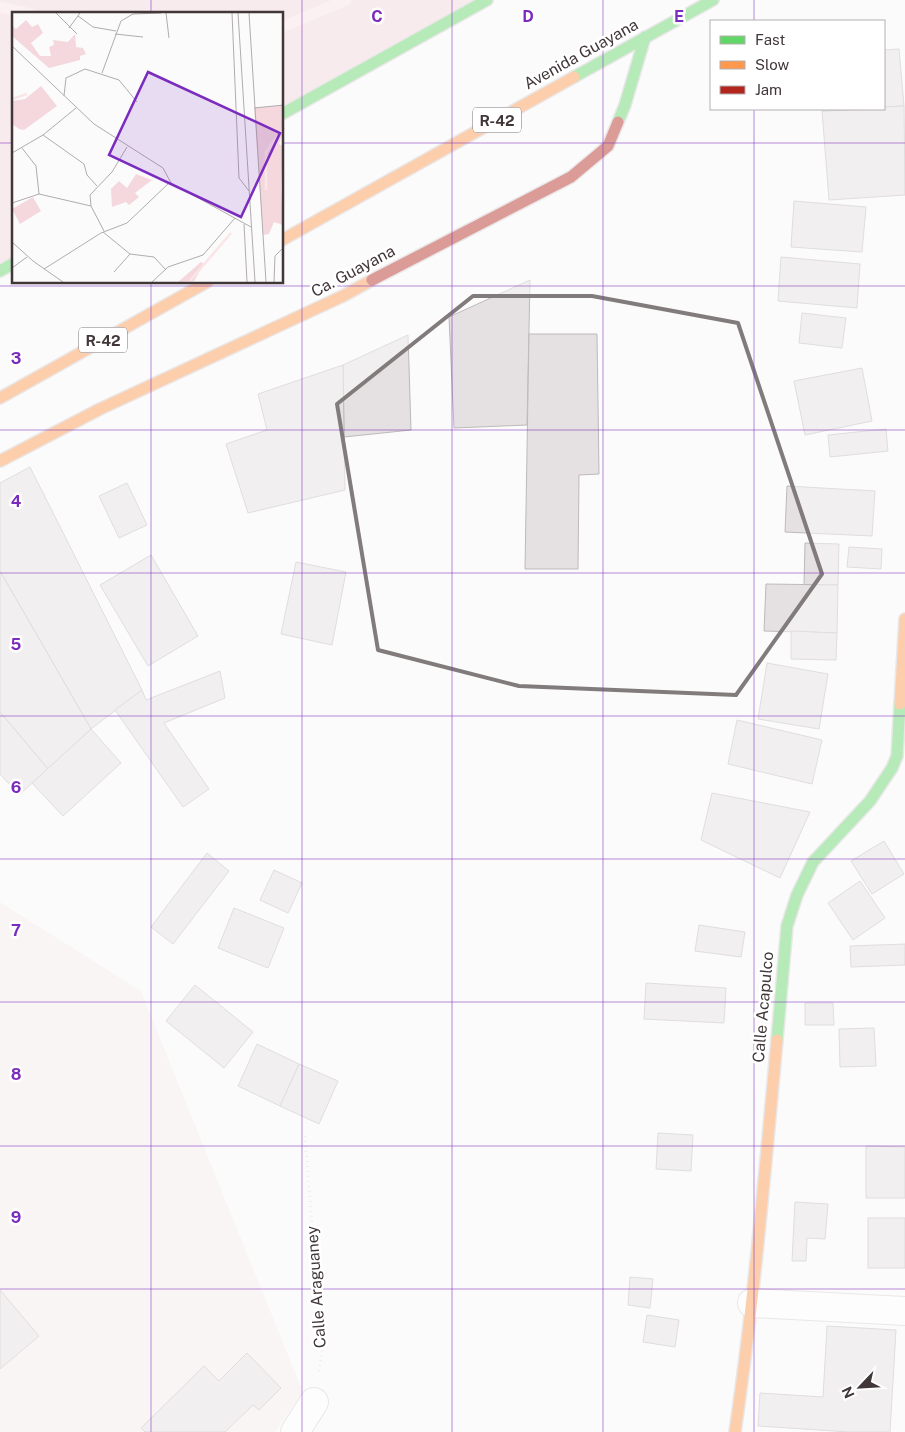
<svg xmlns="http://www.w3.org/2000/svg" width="905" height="1432" font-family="'Public Sans',sans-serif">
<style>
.built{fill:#f9edee}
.green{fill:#f4d8dd}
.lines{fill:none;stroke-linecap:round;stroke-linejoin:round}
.stream{stroke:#fae5e7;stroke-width:11}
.building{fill:#e5e0e1;stroke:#beb9ba}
.street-casing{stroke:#d4ced0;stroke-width:30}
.fast-casing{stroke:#d4ced0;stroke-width:14}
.slow-casing{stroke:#d4ced0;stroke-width:14}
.jam-casing{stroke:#d4ced0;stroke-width:14}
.path{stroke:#ddd;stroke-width:3;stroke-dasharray:1 4;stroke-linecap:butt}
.street{stroke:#fefefe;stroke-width:28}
.fast{stroke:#63d668;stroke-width:11}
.slow{stroke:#ff974d;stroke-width:11}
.jam{stroke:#b3261e;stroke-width:11}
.marked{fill:none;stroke:#827b7c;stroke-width:4;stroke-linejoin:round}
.grid{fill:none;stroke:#7b2cbf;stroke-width:1;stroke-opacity:0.55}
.labels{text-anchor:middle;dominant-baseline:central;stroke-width:5;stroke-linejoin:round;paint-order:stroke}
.shield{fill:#fff;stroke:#7a7274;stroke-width:1}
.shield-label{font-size:15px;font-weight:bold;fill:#413638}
.street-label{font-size:16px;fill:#413638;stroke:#fff}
.inset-river{fill:none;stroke:#fae5e7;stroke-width:2.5}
.inset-road{fill:none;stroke:#b1acad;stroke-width:1}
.view{fill:#7b2cbf;fill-opacity:0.15;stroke:#7b2cbf;stroke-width:2.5}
.inset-edge{fill:none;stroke:#413638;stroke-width:2.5}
.grid-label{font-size:16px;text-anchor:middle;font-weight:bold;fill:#7b2cbf;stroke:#fff;stroke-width:5;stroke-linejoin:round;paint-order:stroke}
</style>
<rect width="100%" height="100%" fill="#fbfbfb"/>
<!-- built -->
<path class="built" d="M0,902L141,991L303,1392L275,1432H0Z"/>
<!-- green -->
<path class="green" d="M0,0H487L283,114L282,14H14V263L0,271Z"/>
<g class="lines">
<!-- stream -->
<g class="stream">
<path d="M0,7L31,14"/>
<path d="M282,27L346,0"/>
</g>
</g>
<!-- building -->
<g class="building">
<path d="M899,49L904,106L884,107V50Z"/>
<path d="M904,106L905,195L829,200L822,111L884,109V107Z"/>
<path d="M822,109H858L822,111Z"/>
<path d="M794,201L866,207L862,252L791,247Z"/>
<path d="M781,257L860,264L857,308L778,301Z"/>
<path d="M530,280L527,425L454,428L449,317Z"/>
<path d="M802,313L846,318L842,348L799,343Z"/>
<path d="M529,334H597L599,474L579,475L578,569H525Z"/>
<path d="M408,335L411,430L344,437L343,365Z"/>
<path d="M343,365L345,490L248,513L226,444L267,430L258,394Z"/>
<path d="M862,368L872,421L805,435L794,381Z"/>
<path d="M886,429L888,451L830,457L828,435Z"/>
<path d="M30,467L142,690L91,729L0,571V483Z"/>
<path d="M127,483L147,525L119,538L99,496Z"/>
<path d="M787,486L875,491L872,536L785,532Z"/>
<path d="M805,543L839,544L838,585H804Z"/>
<path d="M849,547L882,549L881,569L847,567Z"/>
<path d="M151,555L198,636L148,666L100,585Z"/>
<path d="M296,562L346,572L332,645L281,634Z"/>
<path d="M0,571L91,729L48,769L0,712Z"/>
<path d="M766,584L838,585L837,633L764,631Z"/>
<path d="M791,631L837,633L836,660L791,659Z"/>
<path d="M767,663L828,674L819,729L758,719Z"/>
<path d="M220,671L225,698L164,723L209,789L183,807L115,710L142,690L146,700Z"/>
<path d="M0,712L48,769L19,795L0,774Z"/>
<path d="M737,720L822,740L812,784L728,764Z"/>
<path d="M91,729L121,763L63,816L32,783Z"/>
<path d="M712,793L810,812L780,878L701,840Z"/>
<path d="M884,841L904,874L872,894L851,861Z"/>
<path d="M207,853L229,871L173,944L151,927Z"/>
<path d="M274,870L302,883L288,913L260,900Z"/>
<path d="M860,881L885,918L853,940L828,903Z"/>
<path d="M234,908L284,928L268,968L218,948Z"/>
<path d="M699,925L745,932L741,957L695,951Z"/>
<path d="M905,944V965L851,967L850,946Z"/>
<path d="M646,983L726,988L724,1023L644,1019Z"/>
<path d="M195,985L253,1032L224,1068L166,1021Z"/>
<path d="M805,1003H833L834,1025H805Z"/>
<path d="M874,1028L876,1066L840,1067L839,1029Z"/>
<path d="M257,1044L299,1064L280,1106L238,1086Z"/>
<path d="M299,1064L338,1081L319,1124L280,1106Z"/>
<path d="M658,1133L693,1135L691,1171L656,1169Z"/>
<path d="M866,1146L905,1147V1198H866Z"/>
<path d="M795,1202L828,1204L825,1239L807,1238L806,1261H792Z"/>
<rect x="868" y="1218" width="37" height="50"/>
<path d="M630,1277L653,1279L650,1308L628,1305Z"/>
<path d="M0,1290L39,1336L0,1369Z"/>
<path d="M647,1315L679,1320L675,1347L643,1342Z"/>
<path d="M827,1326L896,1330L890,1432H849L758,1426L760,1393L823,1397Z"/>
<path d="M247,1353L281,1388L259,1410L253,1405L225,1432H145L141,1428L204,1366L219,1381Z"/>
</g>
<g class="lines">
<defs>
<g id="street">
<path d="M752,1303L905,1311"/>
<path d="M295,1432L314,1402"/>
</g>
<g id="fast">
<path d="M574,77L713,0"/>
<path d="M282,114L487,0"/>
<path d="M618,122L625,105L645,37"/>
<path d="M0,271L14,263"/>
<path d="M777,1040L787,926L797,895L813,862L870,801L892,768L897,756L900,704"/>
</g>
<g id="slow">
<path d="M282,240L574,77"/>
<path d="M0,398L207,282"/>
<path d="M0,461L100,409L343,296L372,280"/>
<path d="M900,704L905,619"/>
<path d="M735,1432C754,1302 765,1171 777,1040"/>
</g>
<path id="jam" d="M372,280L571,177L608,146L618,122"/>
</defs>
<!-- street casing -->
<use href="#street" class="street-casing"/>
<!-- fast casing -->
<use href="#fast" class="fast-casing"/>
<!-- slow casing -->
<use href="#slow" class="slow-casing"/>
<!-- jam casing -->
<use href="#jam" class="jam-casing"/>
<!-- path -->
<g class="path">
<path d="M0,53L14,55"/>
<path d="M305,1136L322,1352L319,1372"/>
</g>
<!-- street -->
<use href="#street" class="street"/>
<!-- fast -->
<use href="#fast" class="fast"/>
<!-- slow -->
<use href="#slow" class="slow"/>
<!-- jam -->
<use href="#jam" class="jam"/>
</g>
<!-- marked area -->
<path d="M0 0H905V1432H0ZM473,296H592L738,323L822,574L736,695L519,686L378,650L337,404Z" fill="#fbfbfb" fill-opacity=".55" fill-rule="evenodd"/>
<path class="marked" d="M473,296H592L738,323L822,574L736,695L519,686L378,650L337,404Z"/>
<!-- grid -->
<path class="grid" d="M151,0V14M302,0V1432M452,0V1432M603,0V1432M754,0V21M754,109V1432M0,143H14M282,143H905M151,282V1432M0,286H905M0,430H905M0,573H905M0,716H905M0,859H905M0,1002H905M0,1146H905M0,1289H905"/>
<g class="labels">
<!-- shield labels -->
<g class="shield">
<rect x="473" y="107.5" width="48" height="25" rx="4"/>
<rect x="79" y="327.5" width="48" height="25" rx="4"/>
</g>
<g class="shield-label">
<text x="497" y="120">R-42</text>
<text x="103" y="340">R-42</text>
</g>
<!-- street labels -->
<g class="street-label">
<text transform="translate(581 54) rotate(-29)">Avenida Guayana</text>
<text transform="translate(353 271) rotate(-28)">Ca. Guayana</text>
<text transform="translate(763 1007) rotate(-85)">Calle Acapulco</text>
<text transform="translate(316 1287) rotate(-94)">Calle Araguaney</text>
</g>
</g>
<!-- overview -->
<g transform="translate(12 12)">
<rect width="271" height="271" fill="#fbfbfb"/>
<path d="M14,8L20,15L26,12L31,21L19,31L28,44H39L37,35L42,33L41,28L56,30L63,22L64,35L71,36L74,42L68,44V48L37,56L0,24V14L4,17ZM29,74L45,94L12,118L7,117L0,112V89L13,87ZM271,93V121L267,132L271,134L269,175L271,213L262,210L257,222L251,223L242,96ZM124,162L140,168L123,181L127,185L117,193L114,190L100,195L99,177L107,169L115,176ZM21,185L29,199L8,212L0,197ZM189,250L192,252L182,269L166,270Z" fill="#f4d8dd"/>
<path class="inset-river" d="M0,87L15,82M254,178V140L272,116M177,270L219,221"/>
<path class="inset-road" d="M44,1L65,22M154,1L157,26M220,1L227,166L237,179M226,1L243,270M237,1L254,270M66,4L81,15L104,19M57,16L68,1M103,22L131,25M0,34L82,112L151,156L159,171L239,215M90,61L109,9L121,2L149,1M52,84L54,66L73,57L107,68L125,90M242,96L272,93M31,123L72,152L75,163L85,174M10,136L24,154L27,182M0,141L31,123L64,96M0,191L27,182L79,194M232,212L235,270M92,219L79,194L78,183L100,160L115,135M91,220L118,242L142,245L154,258M0,230L21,249L51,270M0,256L15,245M32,257L89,221L115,211L158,170M102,260L118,242M140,270L156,255L191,243L223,206M262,270L263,244L272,235"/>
<path class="view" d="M136,60L268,121L229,205L97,143Z"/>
<rect width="271" height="271" class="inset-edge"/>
</g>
<g class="grid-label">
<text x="377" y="22">C</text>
<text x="528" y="22">D</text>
<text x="679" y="22">E</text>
<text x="16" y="364">3</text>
<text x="16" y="507">4</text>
<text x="16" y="650">5</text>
<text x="16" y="793">6</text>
<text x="16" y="936">7</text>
<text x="16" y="1080">8</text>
<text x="16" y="1223">9</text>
</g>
<!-- legend -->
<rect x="710" y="20" width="175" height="90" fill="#ffffff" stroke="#b3afaf"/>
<rect x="720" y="36" width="25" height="8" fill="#63d668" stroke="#b3afaf"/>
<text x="755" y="45" font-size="15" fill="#413638">Fast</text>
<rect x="720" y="61" width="25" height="8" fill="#ff974d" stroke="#b3afaf"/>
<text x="755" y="70" font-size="15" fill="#413638">Slow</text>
<rect x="720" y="86" width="25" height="8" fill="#b3261e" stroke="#b3afaf"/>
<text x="755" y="95" font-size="15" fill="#413638">Jam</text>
<!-- north arrow -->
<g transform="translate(860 1387) rotate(245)" stroke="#ffffff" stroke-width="4" paint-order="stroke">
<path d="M0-4L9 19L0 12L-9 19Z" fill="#413638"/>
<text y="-8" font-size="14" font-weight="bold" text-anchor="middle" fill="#413638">N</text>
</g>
</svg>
